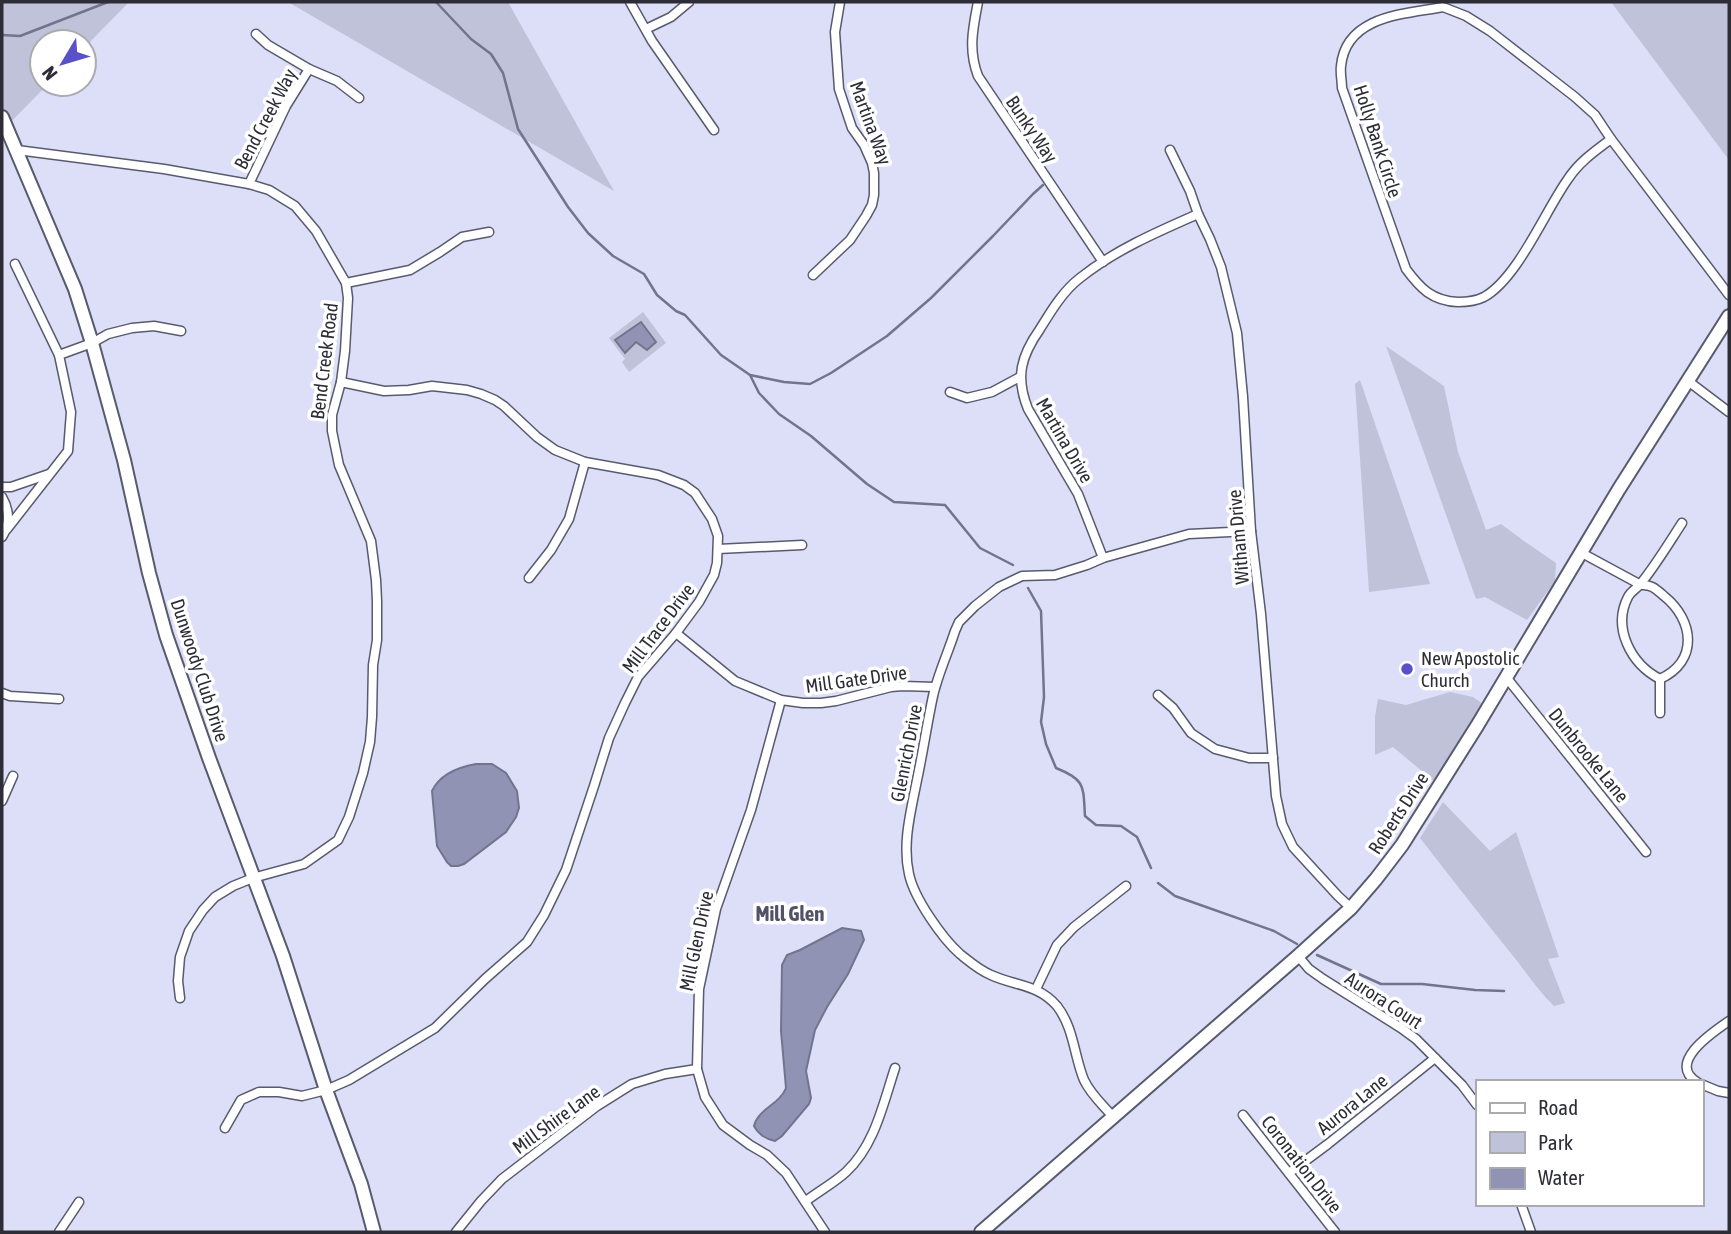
<svg xmlns="http://www.w3.org/2000/svg" width="1731" height="1234" font-family="'Asap Condensed',sans-serif">
<style>
.green{fill:#c0c2da}
.water{fill:#9093b3;stroke:#72748e;stroke-width:2}
.lines{fill:none;stroke-linecap:round;stroke-linejoin:round}
.stream{stroke:#72748e;stroke-width:2.5}
.street-casing{stroke:#585a6e;stroke-width:11}
.secondary-casing{stroke:#585a6e;stroke-width:16}
.street{stroke:#fff;stroke-width:8}
.secondary{stroke:#fff;stroke-width:12}
.poi-dot{fill:#5951c9;stroke:#fff;stroke-width:2.5}
.labels{text-anchor:middle;dominant-baseline:central;stroke-width:7;stroke-linejoin:round;paint-order:stroke}
.street-label{font-size:19px;fill:#2c2d36;stroke:#fff}
.poi-label{font-size:19px;fill:#2c2d36;stroke:#fff;text-anchor:start}
.neighbourhood-label{font-size:21px;font-weight:bold;fill:#515267;stroke:#fff}
</style>
<rect width="100%" height="100%" fill="#dcdff7"/>
<!-- green -->
<g class="green">
<path d="M2,2H129L84,48V42H42V84H48L2,131Z"/>
<path d="M288,2H508L614,191Z"/>
<path d="M1611,2H1729V160Z"/>
<path d="M643,312L666,343L629,372L622,362L625,359L609,338Z"/>
<path d="M1386,346L1444,386L1458,452L1486,530L1501,524L1524,541L1556,563L1555,581L1527,620L1485,597L1476,599Z"/>
<path d="M1360,380L1430,584L1369,592L1355,384Z"/>
<path d="M1450,692L1473,697L1483,704L1435,782L1393,747L1375,755V716L1378,699L1406,705Z"/>
<path d="M1443,802L1490,851L1516,832L1559,957L1548,959L1565,1003L1554,1006C1535,987 1522,966 1505,946C1476,910 1448,874 1420,838Z"/>
</g>
<!-- water -->
<g class="water">
<path d="M641,322L656,342L647,350L636,342L625,353L615,340Z"/>
<path d="M476,764H492L506,773L517,791L519,808L516,817L506,832L464,864L458,866H451L447,862L437,846L432,791C440,774 459,767 476,764Z"/>
<path d="M842,928L861,931L864,940L848,974L827,1007L815,1030L806,1071L811,1098L809,1104L782,1136L775,1141C765,1139 759,1135 754,1126C758,1109 780,1104 786,1088L781,1031L782,965L787,955L800,950Z"/>
</g>
<g class="lines">
<!-- stream -->
<g class="stream">
<path d="M436,2L471,39L491,54L503,73L518,129L568,207L588,233L613,256L644,274L657,295L676,311L685,315L721,355L750,375L784,382L810,384L831,373L887,336L931,298L993,236L1033,194L1043,185"/>
<path d="M2,35L20,36L108,2"/>
<path d="M750,375L759,393L779,414L811,436L867,484L894,502L945,505L980,548L1013,565"/>
<path d="M1028,588L1041,611L1044,697L1041,722L1046,744L1056,768C1086,780 1083,786 1085,816L1096,825L1121,826L1137,837L1151,868"/>
<path d="M1158,883L1175,896L1274,931L1297,944"/>
<path d="M1317,955L1381,984H1422L1475,990L1504,991"/>
</g>
<defs>
<g id="street">
<path d="M630,2L652,41L714,130"/>
<path d="M978,2C973,28 968,50 978,76L1103,262"/>
<path d="M1443,7L1466,16L1490,31L1575,97L1595,115L1611,139C1595,151 1579,162 1568,179C1545,211 1518,278 1484,297C1476,301 1467,302 1458,302C1432,301 1420,288 1406,269L1342,88C1342,81 1340,73 1341,66C1346,15 1406,14 1443,7Z"/>
<path d="M646,29L671,17L689,2"/>
<path d="M256,34L268,45L309,69L337,81L359,98"/>
<path d="M1611,139L1729,295"/>
<path d="M17,150L164,169L249,184L269,190L295,206L316,231L346,283L348,298L345,351L341,382L332,415V431L339,465L371,541L376,580L377,601V640L373,665L372,717L370,742L363,773L349,817L338,840L304,864L253,878L233,886L215,897L203,910L189,931L180,957L178,981L180,998"/>
<path d="M1170,150L1190,191L1198,214L1210,239L1221,267L1237,333L1243,397L1251,531L1261,614L1276,796L1282,824L1293,847L1338,896L1351,908"/>
<path d="M249,184L286,106L309,69"/>
<path d="M15,264L59,355"/>
<path d="M813,275L850,240L866,216L872,205L874,195V173L872,163L864,145L852,128L839,89L835,32L840,2"/>
<path d="M346,283L410,270L440,252L462,237L489,232"/>
<path d="M1688,381L1729,412"/>
<path d="M950,392L967,398L992,392L1020,377"/>
<path d="M2,487H11L49,474"/>
<path d="M2,497C10,511 10,524 2,537"/>
<path d="M7,529L68,451L71,412L59,355L92,343L108,334L132,328L154,326L181,331"/>
<path d="M718,549L802,545"/>
<path d="M1580,552L1641,585C1651,584 1656,589 1664,596C1694,620 1699,661 1660,679C1631,664 1612,628 1628,597C1631,591 1638,588 1642,582C1657,563 1669,543 1682,523"/>
<path d="M1103,558L1078,494L1028,409C1015,377 1021,356 1040,329C1051,311 1063,291 1080,278C1115,250 1157,232 1198,214"/>
<path d="M529,578L551,550L569,519L585,462"/>
<path d="M676,633L735,681L781,700L803,703H821L836,701L891,687L903,686L935,687"/>
<path d="M1506,677L1646,852"/>
<path d="M1660,679V713"/>
<path d="M2,693L10,696L59,699"/>
<path d="M1158,695L1173,708L1191,733L1215,749L1249,758H1273"/>
<path d="M781,700L751,810L716,909L699,989L697,1069L705,1097L723,1125L750,1145L767,1155L786,1173L825,1232"/>
<path d="M2,801L13,776"/>
<path d="M1298,956L1309,969L1323,979L1401,1028L1416,1039L1462,1085L1477,1105"/>
<path d="M1036,989L1057,945L1074,927L1126,886"/>
<path d="M1697,1082C1666,1063 1713,1032 1729,1021"/>
<path d="M1701,1084L1718,1091L1729,1093"/>
<path d="M1243,1115L1335,1232"/>
<path d="M1114,1118C1103,1105 1091,1095 1084,1080C1074,1056 1074,1028 1057,1006C1038,984 1015,986 991,975C979,970 970,962 960,954C942,938 914,898 909,874C902,843 911,811 917,780C923,752 927,724 933,696C938,674 948,653 955,631L959,622L975,606L999,587L1022,576L1055,575L1087,565L1103,558L1189,534L1251,531"/>
<path d="M225,1128L241,1100L259,1092H279L302,1096L326,1090L349,1080L435,1028L485,979L527,942L544,915L566,870L594,786L609,738L625,703L638,677L676,633L699,602L714,575L717,563L718,536L712,519L695,493L684,485L658,475L585,462L555,450L537,437L504,406L495,400L481,394L467,390L432,386L409,390L384,391L341,382"/>
<path d="M1289,1173L1328,1144L1435,1058"/>
<path d="M806,1201C819,1191 834,1183 846,1172C875,1145 883,1104 895,1068"/>
<path d="M1521,1204L1531,1232"/>
<path d="M59,1232L79,1202"/>
<path d="M456,1232L481,1201L502,1179L597,1106L632,1084L665,1074L697,1069"/>
</g>
<g id="secondary">
<path d="M2,117L75,289L92,343L124,460L149,573L166,635L209,758L283,956L326,1090L361,1184L374,1232"/>
<path d="M981,1232L1298,956L1351,908L1376,879L1402,845L1477,726L1619,489L1729,316"/>
</g>
</defs>
<!-- street casing -->
<use href="#street" class="street-casing"/>
<!-- secondary casing -->
<use href="#secondary" class="secondary-casing"/>
<!-- street -->
<use href="#street" class="street"/>
<!-- secondary -->
<use href="#secondary" class="secondary"/>
</g>
<!-- markers -->
<circle class="poi-dot" cx="1407" cy="669" r="7"/>
<g class="labels">
<!-- street labels -->
<g class="street-label">
<text transform="translate(265 119) rotate(-62)">Bend Creek Way</text>
<text transform="translate(871 123) rotate(70)">Martina Way</text>
<text transform="translate(1032 129) rotate(56)">Bunky Way</text>
<text transform="translate(1378 141) rotate(72)">Holly Bank Circle</text>
<text transform="translate(324 361) rotate(-83)">Bend Creek Road</text>
<text transform="translate(1065 440) rotate(60)">Martina Drive</text>
<text transform="translate(1238 537) rotate(-95)">Witham Drive</text>
<text transform="translate(658 628) rotate(-53)">Mill Trace Drive</text>
<text transform="translate(200 670) rotate(72)">Dunwoody Club Drive</text>
<text transform="translate(856 679) rotate(-8)">Mill Gate Drive</text>
<text transform="translate(906 753) rotate(-79)">Glenrich Drive</text>
<text transform="translate(1589 755) rotate(51)">Dunbrooke Lane</text>
<text transform="translate(1398 813) rotate(-57)">Roberts Drive</text>
<text transform="translate(696 941) rotate(-78)">Mill Glen Drive</text>
<text transform="translate(1384 1000) rotate(33)">Aurora Court</text>
<text transform="translate(1352 1104) rotate(-39)">Aurora Lane</text>
<text transform="translate(556 1119) rotate(-36)">Mill Shire Lane</text>
<text transform="translate(1302 1164) rotate(52)">Coronation Drive</text>
</g>
<!-- poi labels -->
<g class="poi-label">
<text x="1421" y="658">New Apostolic<tspan x="1421" dy="22">Church</tspan></text>
</g>
<!-- neighbourhood labels -->
<g class="neighbourhood-label">
<text x="790" y="913">Mill Glen</text>
</g>
</g>
<!-- border -->
<rect width="1731" height="1234" fill="none" stroke="#2c2d36" stroke-width="7"/>
<!-- legend -->
<rect x="1476" y="1080" width="228" height="126" fill="#ffffff" stroke="#ababaf" stroke-width="2"/>
<rect x="1490" y="1103" width="35" height="10" fill="#ffffff" stroke="#ababaf" stroke-width="2"/>
<text x="1538" y="1115" font-size="21" fill="#2c2d36">Road</text>
<rect x="1490" y="1132" width="35" height="21" fill="#c0c2da" stroke="#ababaf" stroke-width="2"/>
<text x="1538" y="1150" font-size="21" fill="#2c2d36">Park</text>
<rect x="1490" y="1168" width="35" height="21" fill="#9093b3" stroke="#ababaf" stroke-width="2"/>
<text x="1538" y="1185" font-size="21" fill="#2c2d36">Water</text>
<!-- north arrow -->
<g transform="translate(63 63) rotate(232)"><circle r="33" fill="#ffffff" stroke="#ababaf" stroke-width="2"/>
<path d="M0-5L12 26L0 18L-12 26Z" fill="#5951c9"/>
<text y="-10" font-size="19" font-weight="bold" text-anchor="middle" fill="#2c2d36">N</text>
</g>
</svg>
